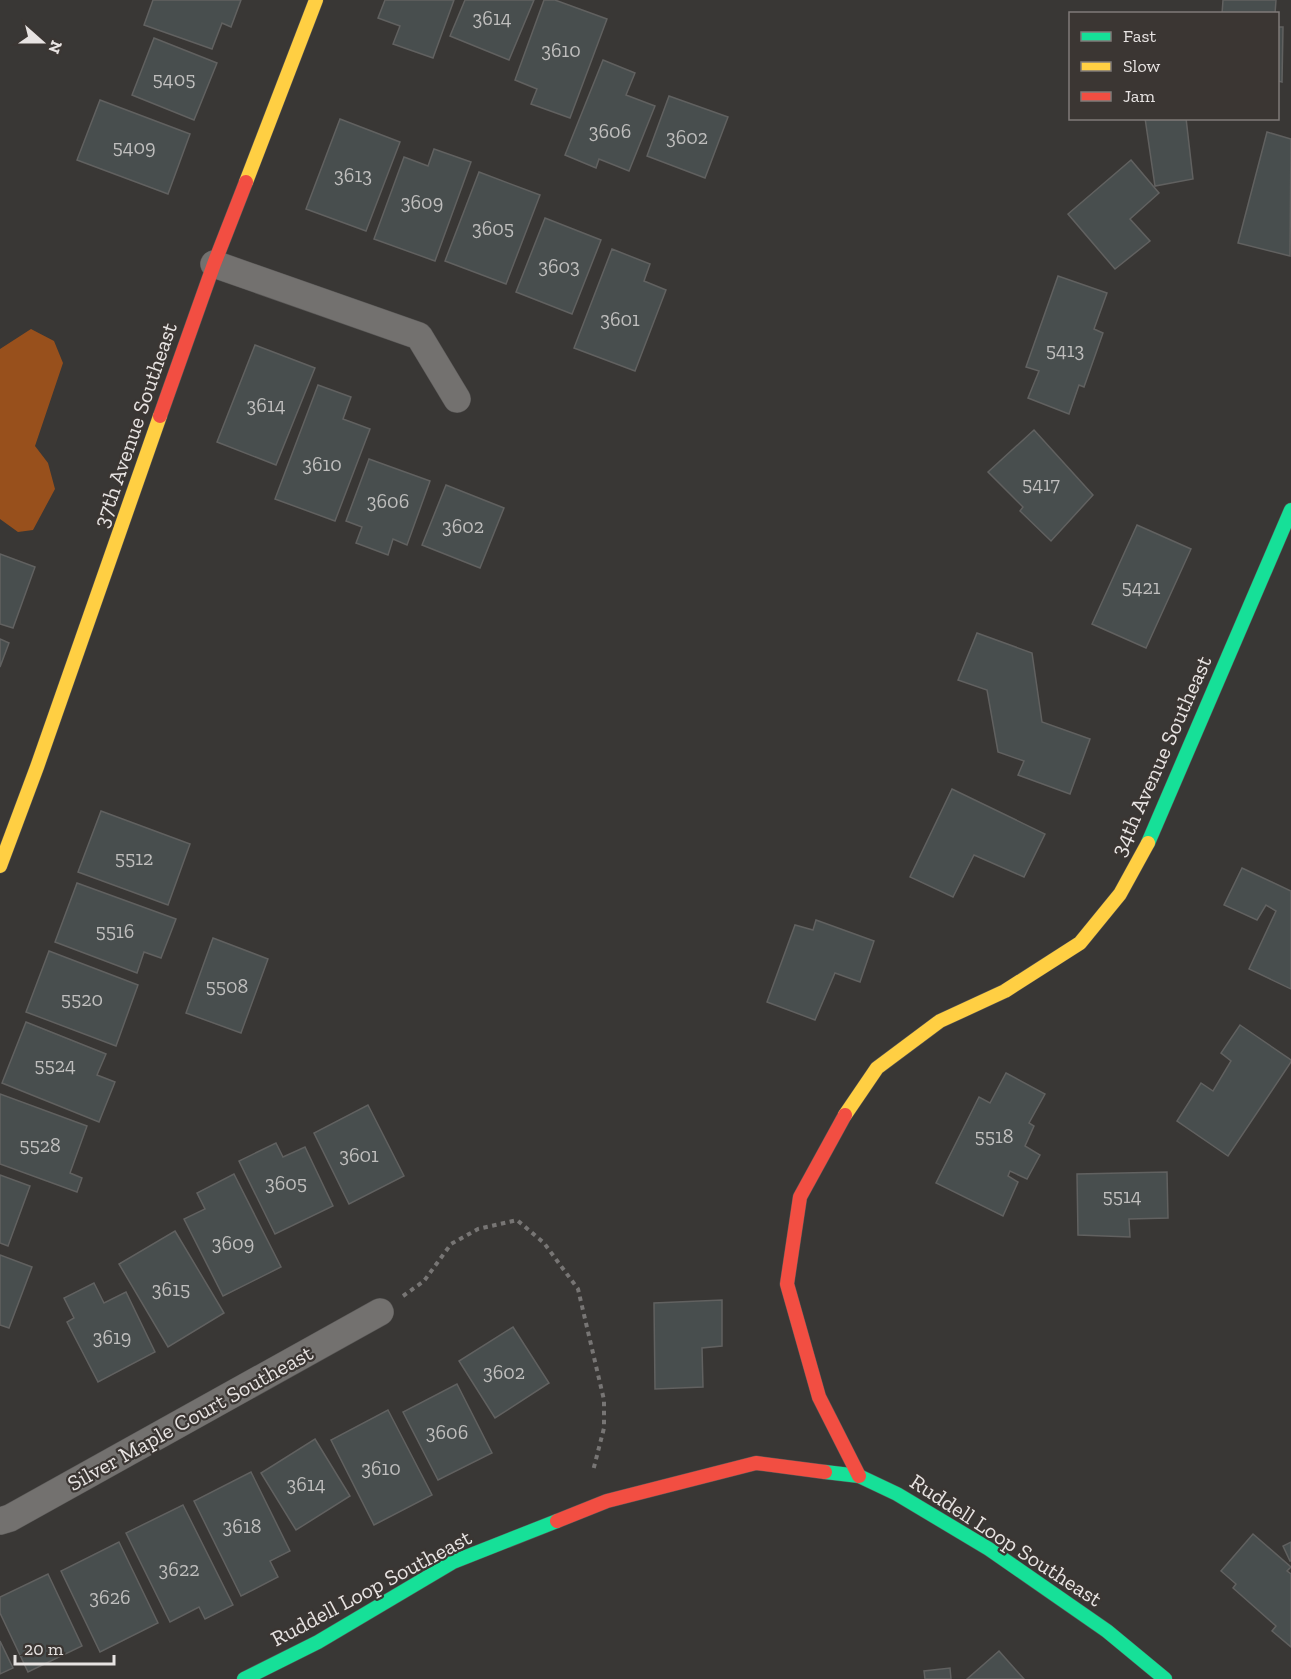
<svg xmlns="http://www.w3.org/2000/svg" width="1291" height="1679" font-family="'Zilla Slab',serif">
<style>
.water{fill:#98501c}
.building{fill:#484e4e;stroke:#616160;stroke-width:1.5}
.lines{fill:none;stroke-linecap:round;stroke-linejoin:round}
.street-casing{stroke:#585655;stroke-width:28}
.fast-casing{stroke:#585655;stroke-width:15}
.slow-casing{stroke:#585655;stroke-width:15}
.jam-casing{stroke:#585655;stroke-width:15}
.path{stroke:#777574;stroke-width:4;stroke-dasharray:4.5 4.5;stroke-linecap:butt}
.street{stroke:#73716f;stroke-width:27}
.fast{stroke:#16e098;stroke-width:14}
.slow{stroke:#ffcf43;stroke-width:14}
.jam{stroke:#f24e42;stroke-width:14}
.labels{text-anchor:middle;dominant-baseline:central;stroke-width:4.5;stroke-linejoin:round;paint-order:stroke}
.number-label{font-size:20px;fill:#bfbebd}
.street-label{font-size:22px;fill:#e7e3e2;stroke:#3b3633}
</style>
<rect width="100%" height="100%" fill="#393735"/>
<!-- water -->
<path class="water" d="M31,329L54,341L63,363L35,446L48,463L55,489L33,530L18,532L0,519V349Z"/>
<!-- building -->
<g class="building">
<path d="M153,0H241L231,27L222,23L212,49L144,25Z"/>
<path d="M385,0H454L433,58L393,44L400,26L378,18Z"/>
<path d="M465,0H534L509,60L450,36Z"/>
<path d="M544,0H555L607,19L570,118L531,104L537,89L515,80Z"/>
<path d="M1223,0H1276L1275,14H1222Z"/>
<path d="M1278,27H1283L1282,82L1278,81Z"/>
<path d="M154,38L217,63L194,120L132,95Z"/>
<path d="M603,60L635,73L626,95L655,106L629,171L599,159L596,168L565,155Z"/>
<path d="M669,96L728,117L705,178L647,156Z"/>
<path d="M100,100L190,134L168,194L77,160Z"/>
<path d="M1145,118H1186L1193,179L1155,186Z"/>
<path d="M340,119L400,142L366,231L306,209Z"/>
<path d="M1267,132L1291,139L1290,256L1238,243Z"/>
<path d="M434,149L471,162L435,261L374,239L404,157L428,166Z"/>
<path d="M1131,160L1159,193L1130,219L1150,241L1115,269L1068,214Z"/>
<path d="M479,172L540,195L506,284L445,261Z"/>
<path d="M545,218L601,240L572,314L516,292Z"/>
<path d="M612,249L650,264L644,281L666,290L635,371L574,348Z"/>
<path d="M1058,276L1107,293L1094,329L1103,333L1084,387L1079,385L1069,414L1028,398L1039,371L1026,367Z"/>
<path d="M255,345L315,368L276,465L217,442Z"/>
<path d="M318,385L351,397L343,419L370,429L335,521L275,499Z"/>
<path d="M1034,430L1093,495L1051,541L1020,511L1023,507L988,472Z"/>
<path d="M369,459L430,481L407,545L393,539L388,555L356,543L362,527L346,521Z"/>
<path d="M446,485L504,508L480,568L422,545Z"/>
<path d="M1137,525L1191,549L1146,648L1092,624Z"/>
<path d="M0,554L35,567L13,628L0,624Z"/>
<path d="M977,633L1032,653L1042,722L1090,739L1070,794L1018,775L1024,761L998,752L987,690L958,680Z"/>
<path d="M0,639L9,643L0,667Z"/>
<path d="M952,789L1045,834L1024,877L974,855L953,897L910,877Z"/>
<path d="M101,811L190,844L168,905L78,872Z"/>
<path d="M1242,868L1291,891V989L1249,969L1276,911L1266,905L1257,920L1224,905Z"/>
<path d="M77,883L176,919L161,958L144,952L137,973L55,942Z"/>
<path d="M816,920L874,941L860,982L835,973L815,1020L767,1002L795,925L813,930Z"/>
<path d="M213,938L268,959L241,1033L186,1013Z"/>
<path d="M49,951L138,985L116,1046L26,1012Z"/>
<path d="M26,1022L106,1054L97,1075L115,1082L99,1122L2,1083Z"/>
<path d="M1240,1025L1291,1060V1062L1228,1156L1177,1121L1201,1083L1213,1091L1231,1061L1221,1053Z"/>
<path d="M1006,1073L1045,1094L1029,1123L1034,1126L1025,1146L1040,1155L1027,1179L1010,1171L1008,1176L1018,1182L1003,1216L936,1183L979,1097L990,1103Z"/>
<path d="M0,1094L87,1126L70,1173L82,1178L77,1192L0,1164Z"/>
<path d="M368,1105L404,1176L349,1204L314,1133Z"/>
<path d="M276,1143L283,1157L305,1147L333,1206L275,1234L239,1161Z"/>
<path d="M1167,1172L1168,1218L1129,1219L1130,1237L1078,1235L1077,1174Z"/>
<path d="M234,1174L281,1267L223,1296L184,1219L205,1209L197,1193Z"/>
<path d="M0,1175L30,1186L8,1246L0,1243Z"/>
<path d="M175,1231L224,1313L168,1347L119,1264Z"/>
<path d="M0,1255L32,1267L9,1328L0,1325Z"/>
<path d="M94,1283L104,1303L126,1292L155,1352L98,1382L67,1322L74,1318L64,1298Z"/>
<path d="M722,1300V1346L702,1348L703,1387L655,1389L654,1303Z"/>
<path d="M513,1327L549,1383L495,1418L459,1361Z"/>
<path d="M457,1384L492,1453L438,1480L403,1412Z"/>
<path d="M388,1410L432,1495L374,1525L331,1440Z"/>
<path d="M315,1439L350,1496L296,1530L261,1473Z"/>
<path d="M251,1472L290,1551L270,1561L278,1577L241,1596L194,1501Z"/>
<path d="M183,1505L233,1605L205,1619L199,1607L170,1622L126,1533Z"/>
<path d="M1253,1534L1291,1567L1287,1571L1291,1574V1647L1272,1631L1276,1626L1233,1588L1236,1584L1221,1571Z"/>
<path d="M119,1542L158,1623L100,1652L61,1571Z"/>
<path d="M1291,1542V1561H1290L1283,1546Z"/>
<path d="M48,1574L82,1646L28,1672L0,1613V1597Z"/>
<path d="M0,1641L13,1668L0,1674Z"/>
<path d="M999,1651L1024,1679H967Z"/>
<path d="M950,1668L951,1679H925L924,1671Z"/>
</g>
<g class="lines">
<defs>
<g id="street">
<path d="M214,264L419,336L457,399"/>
<path d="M0,1521L10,1518L380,1312"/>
</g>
<g id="fast">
<path d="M1148,843L1291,510"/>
<path d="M825,1472L859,1476L897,1494L989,1549L1107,1631L1165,1679"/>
<path d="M244,1679L318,1642L453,1562L557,1521"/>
</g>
<g id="slow">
<path d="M246,182L316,0"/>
<path d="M0,866L37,767L160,416"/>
<path d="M845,1115L877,1068L940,1021L1005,991L1080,943L1120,894L1148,843"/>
</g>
<g id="jam">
<path d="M160,416L214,264L246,182"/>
<path d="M845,1115L800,1197L787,1284L819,1397L859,1476"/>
<path d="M557,1521L607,1501L756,1463L825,1472"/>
</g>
</defs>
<!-- street casing -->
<use href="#street" class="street-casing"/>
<!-- fast casing -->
<use href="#fast" class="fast-casing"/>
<!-- slow casing -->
<use href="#slow" class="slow-casing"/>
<!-- jam casing -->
<use href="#jam" class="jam-casing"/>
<!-- path -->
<path class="path" d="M403,1296L424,1281L451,1244L478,1229L517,1220L544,1243L578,1289L604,1400V1428L593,1471"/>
<!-- street -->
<use href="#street" class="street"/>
<!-- fast -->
<use href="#fast" class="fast"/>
<!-- slow -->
<use href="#slow" class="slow"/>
<!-- jam -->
<use href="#jam" class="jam"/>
</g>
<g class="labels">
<!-- number labels -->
<g class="number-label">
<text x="492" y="18">3614</text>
<text x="561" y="50">3610</text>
<text x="174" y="79">5405</text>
<text x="610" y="131">3606</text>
<text x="687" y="137">3602</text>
<text x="134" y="147">5409</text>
<text x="353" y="175">3613</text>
<text x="422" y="202">3609</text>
<text x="493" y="228">3605</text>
<text x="559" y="266">3603</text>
<text x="620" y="319">3601</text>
<text x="1065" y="350">5413</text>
<text x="266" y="405">3614</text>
<text x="322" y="464">3610</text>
<text x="1041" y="484">5417</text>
<text x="388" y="501">3606</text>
<text x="463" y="526">3602</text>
<text x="1141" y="587">5421</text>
<text x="134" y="858">5512</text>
<text x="115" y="931">5516</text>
<text x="227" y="986">5508</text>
<text x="82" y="999">5520</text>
<text x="55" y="1065">5524</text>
<text x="994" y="1136">5518</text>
<text x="40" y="1145">5528</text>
<text x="359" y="1155">3601</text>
<text x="286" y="1183">3605</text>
<text x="1122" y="1196">5514</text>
<text x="233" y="1243">3609</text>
<text x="171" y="1289">3615</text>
<text x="112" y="1337">3619</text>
<text x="504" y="1372">3602</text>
<text x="447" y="1432">3606</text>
<text x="381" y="1468">3610</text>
<text x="306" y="1484">3614</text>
<text x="242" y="1526">3618</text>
<text x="179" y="1569">3622</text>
<text x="110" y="1597">3626</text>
</g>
<!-- street labels -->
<g class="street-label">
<text transform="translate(135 425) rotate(-71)">37th Avenue Southeast</text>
<text transform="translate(1161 756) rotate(-66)">34th Avenue Southeast</text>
<text transform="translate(190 1418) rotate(-29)">Silver Maple Court Southeast</text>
<text transform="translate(1006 1540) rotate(33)">Ruddell Loop Southeast</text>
<text transform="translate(371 1588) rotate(-28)">Ruddell Loop Southeast</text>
</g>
</g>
<!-- legend -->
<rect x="1069" y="12" width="210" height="108" fill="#3b3633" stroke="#807b79" stroke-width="1.5"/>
<rect x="1081" y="32" width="30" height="9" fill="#16e098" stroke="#807b79" stroke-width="1.5"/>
<text x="1123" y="42" font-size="18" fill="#e7e3e2">Fast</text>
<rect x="1081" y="62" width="30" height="9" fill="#ffcf43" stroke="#807b79" stroke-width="1.5"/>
<text x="1123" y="72" font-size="18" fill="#e7e3e2">Slow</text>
<rect x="1081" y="92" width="30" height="9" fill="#f24e42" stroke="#807b79" stroke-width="1.5"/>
<text x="1123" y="102" font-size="18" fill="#e7e3e2">Jam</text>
<!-- north arrow -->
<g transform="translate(42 42) rotate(111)" stroke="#3b3633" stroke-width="4.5" paint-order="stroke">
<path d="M0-4.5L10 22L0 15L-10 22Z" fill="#e7e3e2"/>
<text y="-9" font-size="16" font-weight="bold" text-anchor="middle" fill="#e7e3e2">N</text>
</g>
<!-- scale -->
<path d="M15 1655v9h99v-9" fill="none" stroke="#e7e3e2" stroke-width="3"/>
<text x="24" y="1655" font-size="18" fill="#e7e3e2" stroke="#3b3633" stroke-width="4.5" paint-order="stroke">20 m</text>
</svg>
